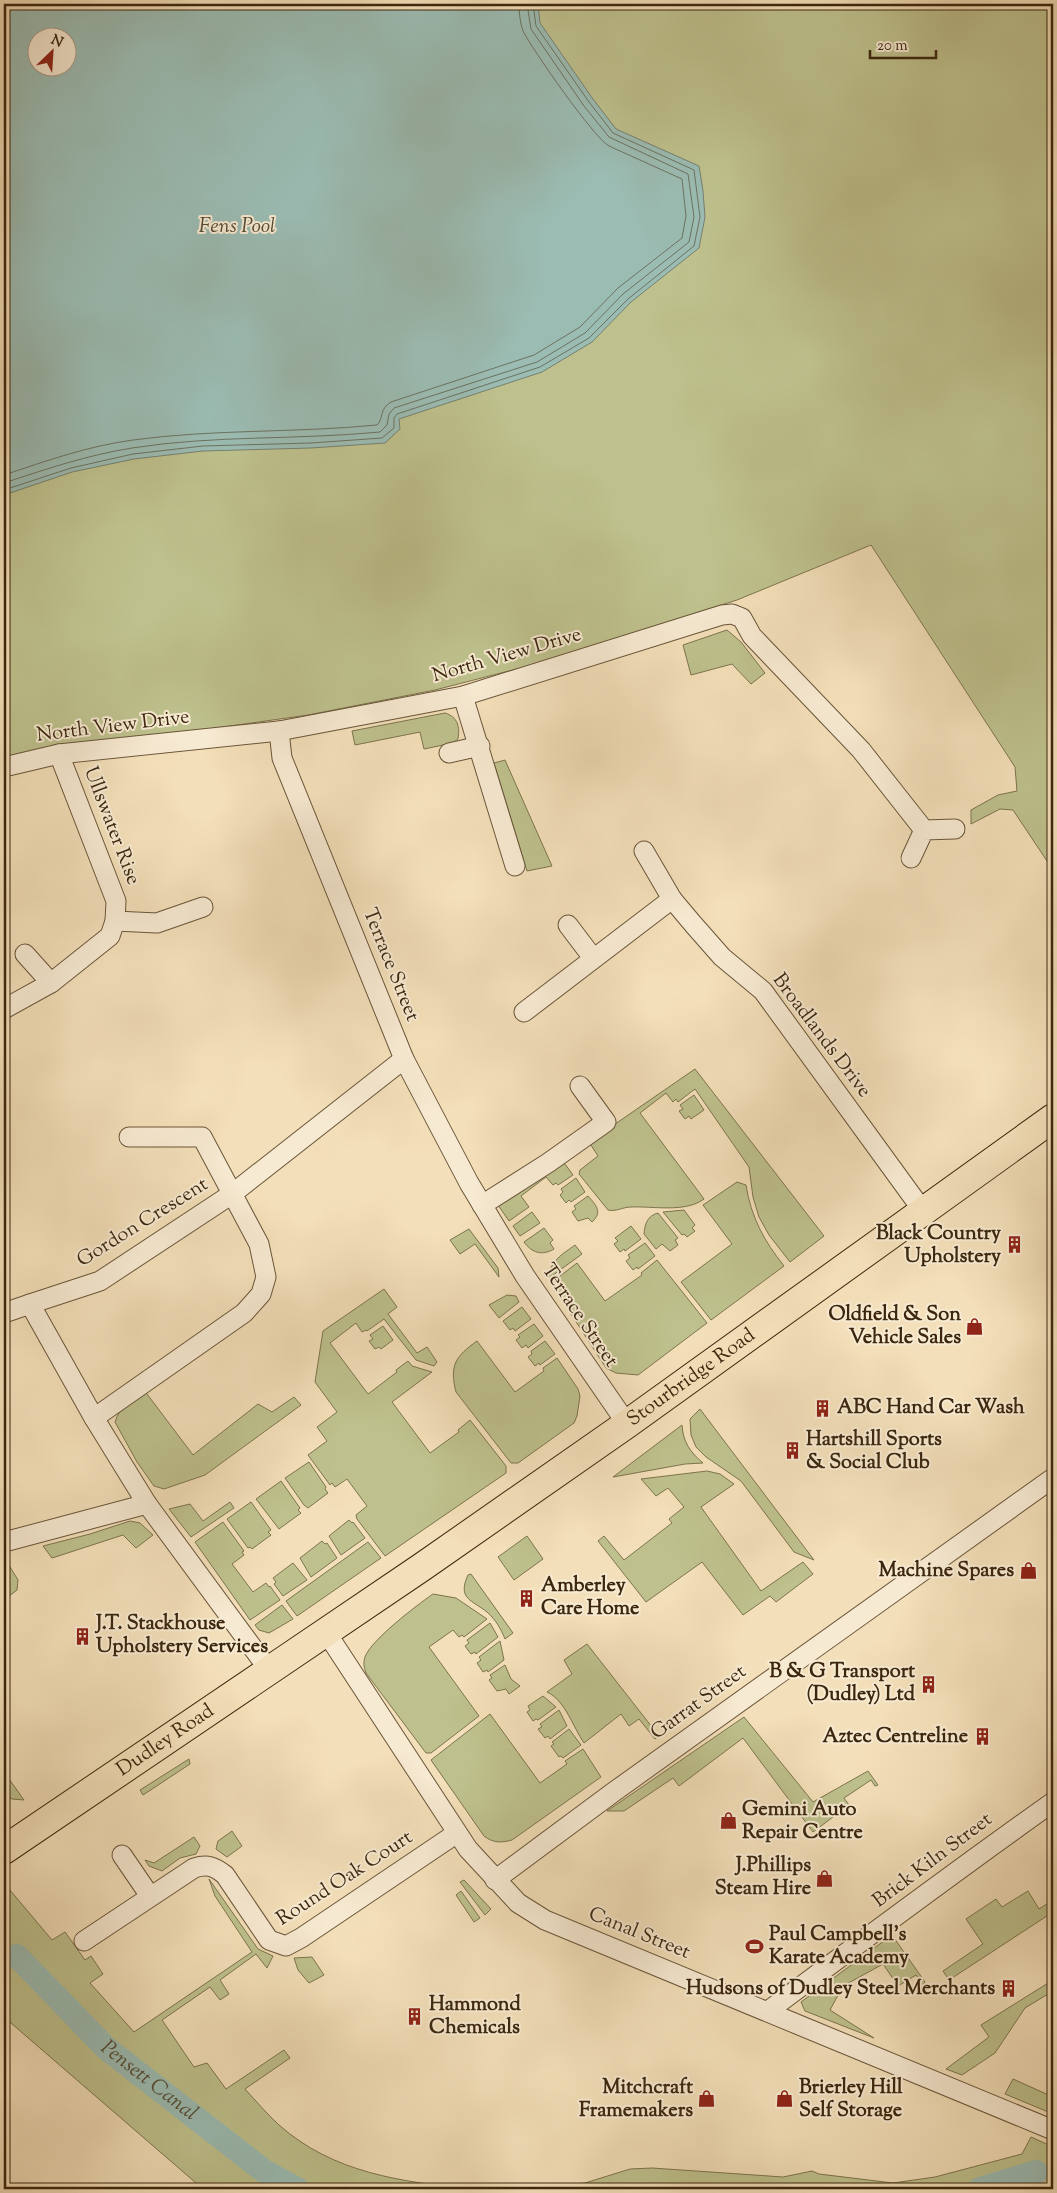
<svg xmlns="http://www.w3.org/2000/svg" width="1057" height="2193" font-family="'Sorts Mill Goudy',serif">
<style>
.green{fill:#bec18d;stroke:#7d744e;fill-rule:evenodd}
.water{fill:#9bbcb3;stroke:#758071;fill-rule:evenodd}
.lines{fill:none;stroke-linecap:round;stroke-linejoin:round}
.shore{stroke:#6c7260;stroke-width:1}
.canal{stroke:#9bbcb3;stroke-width:24}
.street-casing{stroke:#6a5539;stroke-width:21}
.primary-casing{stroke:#3c270e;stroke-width:30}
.street{stroke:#f7ead2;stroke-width:19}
.primary{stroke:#f3dfb9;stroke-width:28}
.labels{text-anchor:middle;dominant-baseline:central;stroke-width:4;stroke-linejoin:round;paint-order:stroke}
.street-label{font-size:20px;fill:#3c270e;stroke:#f7ead2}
.poi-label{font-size:20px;font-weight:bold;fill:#3c270e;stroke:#f7ead2;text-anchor:end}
.water-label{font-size:21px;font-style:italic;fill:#544c37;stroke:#f7ead2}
</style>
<rect width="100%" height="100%" fill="#f3dfb9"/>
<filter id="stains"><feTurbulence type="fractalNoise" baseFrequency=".004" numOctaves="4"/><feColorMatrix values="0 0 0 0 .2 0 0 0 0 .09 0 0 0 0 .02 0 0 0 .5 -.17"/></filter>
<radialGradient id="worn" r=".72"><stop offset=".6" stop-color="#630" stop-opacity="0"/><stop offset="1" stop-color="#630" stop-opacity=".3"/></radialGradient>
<!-- green -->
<g class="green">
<path d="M4,4H1053V870L1013,810L1000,809L971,824V810L998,795L1017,791L1015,767L871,545L737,600L536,664L435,690L308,715L4,758ZM38,38H68V68H38Z"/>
<path d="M727,630L741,642L765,673L751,684L732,664L691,675L683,645Z"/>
<path d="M445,713C458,717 460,727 458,739L453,743L424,749L420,732L355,745L352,731Z"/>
<path d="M505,760L552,866L527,871L494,763Z"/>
<path d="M695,1069L824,1236L790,1262L769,1235L759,1217L753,1197L749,1167L695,1089L678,1102L676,1099L673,1102L666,1093L640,1113L704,1199C685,1213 654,1206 631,1207C623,1207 616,1212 608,1210L579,1174L580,1170L598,1156L589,1142Z"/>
<path d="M694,1095L704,1110L691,1119L689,1116L685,1119L679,1111L683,1109L680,1105Z"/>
<path d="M562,1160L573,1175L558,1185L556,1183L553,1185L546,1177L521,1196L529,1207L509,1221L498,1205Z"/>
<path d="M576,1178L585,1192L571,1202L569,1200L566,1203L560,1195L563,1192L561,1189Z"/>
<path d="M737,1182L746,1185C751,1217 764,1241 784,1266L711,1320L681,1282L732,1244L703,1205Z"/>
<path d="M588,1196C596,1205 603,1212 592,1222L588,1218L578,1221L572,1212L576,1209L574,1206Z"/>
<path d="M684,1210L695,1225L692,1228L695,1231L687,1237L684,1234L682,1235L663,1212Z"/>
<path d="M532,1212L540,1223L520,1236L513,1226Z"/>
<path d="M658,1213L678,1238L675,1240L678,1245L670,1251L662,1244L656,1249L644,1234C645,1224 647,1216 658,1213Z"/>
<path d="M631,1226L641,1239L625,1251L624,1249L620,1252L614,1244L618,1241L615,1238Z"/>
<path d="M544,1228L553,1240L550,1243L554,1249C542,1256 532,1253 524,1242Z"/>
<path d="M469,1229L498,1268L499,1277L475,1244L460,1254L450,1240Z"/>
<path d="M645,1243L655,1256L638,1269L637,1267L633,1270L626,1261L630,1258L628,1255Z"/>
<path d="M575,1245L582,1254L549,1278C549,1261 563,1254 575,1245Z"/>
<path d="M657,1260L707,1323L638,1375L616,1373L606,1368L551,1283L577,1263L605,1301L642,1275L641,1273Z"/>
<path d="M384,1289L397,1307L388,1314L417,1353L427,1347L437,1362L434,1366L416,1360L384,1319L367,1331L366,1330L362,1332L356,1323L330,1343L368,1394L397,1372L396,1370L408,1361L412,1366L432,1372L392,1402L430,1453L459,1432L458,1430L470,1420L506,1466V1473L385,1556L357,1519L356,1515L367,1506L347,1479L335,1487L332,1483L330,1485L308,1455L327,1441L317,1427L337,1412L315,1382L323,1331Z"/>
<path d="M507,1295L516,1296L519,1302L499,1318L489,1305Z"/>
<path d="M522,1307L531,1319L515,1331L513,1328L510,1330L503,1321Z"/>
<path d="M534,1324L543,1336L528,1348L526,1345L522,1348L516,1340L520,1337L518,1335Z"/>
<path d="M383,1326L393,1340L381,1349L379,1347L375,1349L369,1341L373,1339L370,1335Z"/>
<path d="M477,1341L515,1392L544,1371L543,1368L557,1358L578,1389L580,1396L577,1416L574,1423L518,1463H511L456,1392C449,1365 456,1356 477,1341Z"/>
<path d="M545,1341L555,1354L540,1365L539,1363L535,1366L528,1357L532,1354L531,1351Z"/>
<path d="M144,1390L193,1455L258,1404L272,1412L294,1397L301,1405L205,1475L164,1489L154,1486L137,1462L115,1422C120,1406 131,1399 144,1390Z"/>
<path d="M700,1409L814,1560L794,1552L741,1481L706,1457L696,1447L691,1435L690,1419Z"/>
<path d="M682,1425C683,1442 690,1452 703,1463L685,1464L613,1477Z"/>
<path d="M309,1462L326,1487L325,1489L328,1493L308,1508L304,1505L285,1478Z"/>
<path d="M707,1471L720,1474L734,1484L701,1507L761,1591L803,1562L813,1574L776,1602L770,1596L743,1615L702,1562L646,1602L598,1541L604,1536L624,1560L672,1523L669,1519L684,1507L668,1488L656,1496L641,1479Z"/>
<path d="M281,1481L300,1508L298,1510L301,1513L279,1529L256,1499Z"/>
<path d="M230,1502L234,1508L191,1537L169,1509L190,1504L203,1521Z"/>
<path d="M251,1502L271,1530L268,1532L271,1535L252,1549L250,1547L248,1548L227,1519Z"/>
<path d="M349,1520L352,1523L353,1522L365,1538L341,1555L329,1536Z"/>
<path d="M130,1521L140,1523L153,1535L136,1548L123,1535L52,1558L43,1546L90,1534Z"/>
<path d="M223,1522L244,1551L242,1552L244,1555L232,1564L253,1592L266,1583L269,1587L270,1586L280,1600L250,1620L195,1542Z"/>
<path d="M527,1536L543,1559L514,1580L498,1557Z"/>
<path d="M322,1541L325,1544L327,1543L337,1558L311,1577L300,1558Z"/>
<path d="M368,1542L381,1558L297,1616L286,1601Z"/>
<path d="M4,1557L18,1580L17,1590L4,1600Z"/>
<path d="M293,1563L307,1580L283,1596L274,1584L276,1582L273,1578Z"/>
<path d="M471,1574L513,1633L505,1639C501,1629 496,1620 487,1612C472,1600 457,1599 468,1575Z"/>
<path d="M433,1594L456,1598L487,1619L464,1637L462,1635L459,1637L453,1630L429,1647L479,1716L431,1753H426L366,1673C364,1667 363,1663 365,1657C371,1640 417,1605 433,1594Z"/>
<path d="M282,1605L293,1619L269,1633L259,1630L255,1625Z"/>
<path d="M490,1623L498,1637L476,1654L475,1652L471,1654L465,1646L469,1643L467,1640Z"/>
<path d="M500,1641L504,1660L488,1672L487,1670L483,1672L477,1663L481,1660L479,1657Z"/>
<path d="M587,1644L659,1736L655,1739L639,1719L629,1726L621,1714L584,1743C573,1727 565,1700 547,1692L572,1674L564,1660Z"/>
<path d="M505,1665L511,1679L520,1686L509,1694L506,1689L497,1691L489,1680L492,1678L490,1675Z"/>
<path d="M543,1696L556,1707L538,1720L536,1719L533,1721L527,1712L530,1710L528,1706Z"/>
<path d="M559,1710L567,1726L550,1739L548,1736L545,1738L538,1729L542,1727L540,1724Z"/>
<path d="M490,1714L540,1783L567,1764L565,1761L583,1749L601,1777L512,1840C501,1843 493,1843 484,1836L431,1760Z"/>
<path d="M744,1717L813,1802L868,1771L878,1785L875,1786L871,1780L844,1798L849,1805L813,1832L743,1738L679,1786L673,1778L624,1811H607Z"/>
<path d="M569,1729L581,1745L563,1758L561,1756L559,1757L551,1746L554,1744L552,1742Z"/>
<path d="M189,1759L190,1764L143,1795L140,1790Z"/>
<path d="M4,1772L24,1800L12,1799L4,1794Z"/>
<path d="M232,1831L242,1846L227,1857L216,1849L218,1841Z"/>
<path d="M194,1837L200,1846L196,1854L180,1858L162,1871L149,1866L145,1860L154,1863Z"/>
<path d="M209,1879L258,1949L273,1956L267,1968L256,1954L220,1980L229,1994L220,2000L210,1987L162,2020L194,2067L207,2063L226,2089L284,2050L290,2058L245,2089C256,2101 267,2114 279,2125C333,2173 402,2182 471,2189H203L4,2017V1883L52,1940L65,1932L85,1960L91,1956L103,1974L90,1983L134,2032L252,1952L215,1896Z"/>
<path d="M464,1880L491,1909L485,1915L460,1882Z"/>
<path d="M461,1891L480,1918L474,1922L456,1895Z"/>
<path d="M1028,1891L1039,1909L1053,1900V1912L949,1980L943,1971L983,1944L966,1919L996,1899L1002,1907Z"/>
<path d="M892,1935L925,1982L922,1985L916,1975L898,1986L883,1964L843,1986L830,2010L874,2038L805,2011L801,2002Z"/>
<path d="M312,1957L324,1975L309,1983L298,1970L294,1958Z"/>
<path d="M1053,1980V1991L1025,2008L995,2053L962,2075L946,2069L989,2037L981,2025Z"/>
<path d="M1013,2079L1053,2097V2114L1005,2094Z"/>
<path d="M1031,2137L1053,2147V2189H519L585,2183L630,2169L652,2168L783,2177L812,2171L819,2174L893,2183L935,2177L1022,2154Z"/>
</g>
<!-- water -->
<path class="water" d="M4,4H538L540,23L593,99L616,129L699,166L703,191L705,217L699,248L631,302L592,342L542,372L399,419L400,429L385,443L311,448L203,451L134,459L72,472L4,495ZM38,38H68V68H38Z"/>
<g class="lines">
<!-- shore -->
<g class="shore">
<path d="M4,475C46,461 88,446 133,440C214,429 295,433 377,425C384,418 379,409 391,402L534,355L580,327L618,288L682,238L686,216L682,179L609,146C594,138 532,49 523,31C520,23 519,12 519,4"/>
<path d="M4,483C46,469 88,455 132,448C214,435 298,440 380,432L387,425L389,414L394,408L537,362L585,333L623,294L689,242L694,217L688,174L609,137L584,106L531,29L527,4"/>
<path d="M4,490L71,468L133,454L203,446L311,443L382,438L394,428V418L397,414L540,367L589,338L628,299L694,246L700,217L694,170L613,133L589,102L536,26L533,4"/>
</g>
<!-- canal -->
<g class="canal">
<path id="s1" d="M17,1956L106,2048L264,2171L297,2189"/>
<path d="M980,2189L1036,2172"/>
</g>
<defs>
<g id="street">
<path d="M463,696L515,866"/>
<path d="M279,731L282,758L404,1059L469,1183L525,1276L627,1424"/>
<path d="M449,753L480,746"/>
<path d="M4,767L59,754L279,731L463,696L722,615L732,614L742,618L752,636L861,750L924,830"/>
<path d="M644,851L672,899L693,924L722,957L763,991L923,1211"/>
<path d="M911,858L924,830L955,829"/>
<path d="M115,921L157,923L203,907"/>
<path d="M568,925L593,958"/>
<path d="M25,954L51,983"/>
<path d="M4,1009L51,983L110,936L115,921L116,901L59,754"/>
<path d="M524,1012L672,899"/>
<path d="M482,1205L548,1163L606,1122L580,1086"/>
<path d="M4,1313L30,1304"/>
<path d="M94,1418L244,1313L261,1294L266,1277L259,1244L202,1137H129"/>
<path d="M4,1542L147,1504"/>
<path d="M326,1632L468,1849L518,1903L545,1920L1053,2130"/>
<path d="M269,1670L147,1504L94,1418L30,1304L100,1281L232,1194L404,1059"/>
<path d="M122,1855L150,1896"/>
<path d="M495,1880L615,1791L1053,1478"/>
<path d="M84,1941L194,1868C207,1864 214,1866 225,1875L269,1940L286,1946L301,1938L457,1833"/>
<path d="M768,2011C862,1941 957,1870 1053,1802"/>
</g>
<g id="primary">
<path id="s2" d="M4,1850L422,1567L627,1424L1053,1118"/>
</g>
</defs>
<!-- street casing -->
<use href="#street" class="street-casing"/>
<!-- primary casing -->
<use href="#primary" class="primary-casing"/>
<!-- street -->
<use href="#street" class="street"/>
<!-- primary -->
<use href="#primary" class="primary"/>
</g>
<!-- icons -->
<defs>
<symbol id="building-bare" viewBox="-9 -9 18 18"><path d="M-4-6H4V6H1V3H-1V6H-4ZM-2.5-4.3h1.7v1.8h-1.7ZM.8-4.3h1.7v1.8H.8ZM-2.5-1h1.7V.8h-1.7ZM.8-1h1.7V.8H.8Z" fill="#8f2418" stroke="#f7ead2" stroke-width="2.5" paint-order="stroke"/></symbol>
<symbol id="shop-bare" viewBox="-9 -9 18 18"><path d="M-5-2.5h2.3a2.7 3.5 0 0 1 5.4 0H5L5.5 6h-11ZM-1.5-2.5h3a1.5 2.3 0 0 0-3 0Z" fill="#8f2418" stroke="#f7ead2" stroke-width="2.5" paint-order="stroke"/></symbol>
<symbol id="stadium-bare" viewBox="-9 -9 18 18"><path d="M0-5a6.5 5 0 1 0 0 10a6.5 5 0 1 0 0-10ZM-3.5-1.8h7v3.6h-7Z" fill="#8f2418" stroke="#f7ead2" stroke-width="2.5" paint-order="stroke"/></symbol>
</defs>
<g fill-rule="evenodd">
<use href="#building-bare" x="1002" y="1232" width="25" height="25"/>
<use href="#shop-bare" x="962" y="1314" width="25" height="25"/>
<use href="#building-bare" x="810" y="1396" width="25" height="25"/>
<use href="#building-bare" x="780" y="1438" width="25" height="25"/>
<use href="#shop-bare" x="1016" y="1558" width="25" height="25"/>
<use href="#building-bare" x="514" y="1586" width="25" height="25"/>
<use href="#building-bare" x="70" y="1624" width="25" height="25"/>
<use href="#building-bare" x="916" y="1672" width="25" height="25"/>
<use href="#building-bare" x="970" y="1724" width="25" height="25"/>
<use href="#shop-bare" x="716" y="1808" width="25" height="25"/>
<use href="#shop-bare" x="812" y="1866" width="25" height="25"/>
<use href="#stadium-bare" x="742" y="1934" width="25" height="25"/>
<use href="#building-bare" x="996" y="1976" width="25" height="25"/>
<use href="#building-bare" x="402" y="2004" width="25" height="25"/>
<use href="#shop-bare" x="694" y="2086" width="25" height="25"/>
<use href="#shop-bare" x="772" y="2086" width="25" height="25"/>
</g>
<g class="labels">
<!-- street labels -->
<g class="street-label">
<text transform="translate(507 656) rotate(-16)">North View Drive</text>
<text transform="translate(113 727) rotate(-7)">North View Drive</text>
<text transform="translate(111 826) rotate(69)">Ullswater Rise</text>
<text transform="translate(390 965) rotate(68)">Terrace Street</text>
<text transform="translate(821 1036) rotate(53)">Broadlands Drive</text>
<text transform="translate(143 1223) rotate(-32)">Gordon Crescent</text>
<text transform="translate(579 1316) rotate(56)">Terrace Street</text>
<text stroke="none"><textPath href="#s2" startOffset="834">Stourbridge Road</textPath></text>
<text transform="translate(699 1703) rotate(-36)">Garrat Street</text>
<text stroke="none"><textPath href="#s2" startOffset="195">Dudley Road</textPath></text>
<text transform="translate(933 1861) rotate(-37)">Brick Kiln Street</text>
<text transform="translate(345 1879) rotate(-33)">Round Oak Court</text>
<text transform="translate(639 1934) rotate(22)">Canal Street</text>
</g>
<!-- poi labels -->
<g class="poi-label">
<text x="1001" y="1234">Black Country<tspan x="1001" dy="23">Upholstery</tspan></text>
<text x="961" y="1315">Oldfield &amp; Son<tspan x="961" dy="23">Vehicle Sales</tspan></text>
<text x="837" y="1408" text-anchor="start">ABC Hand Car Wash</text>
<text x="806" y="1440" text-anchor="start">Hartshill Sports<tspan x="806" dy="23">&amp; Social Club</tspan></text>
<text x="1014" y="1571">Machine Spares</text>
<text x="541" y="1586" text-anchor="start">Amberley<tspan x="541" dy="23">Care Home</tspan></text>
<text x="96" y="1624" text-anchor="start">J.T. Stackhouse<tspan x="96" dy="23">Upholstery Services</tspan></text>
<text x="915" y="1672">B &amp; G Transport<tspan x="915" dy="23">(Dudley) Ltd</tspan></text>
<text x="968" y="1737">Aztec Centreline</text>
<text x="742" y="1810" text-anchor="start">Gemini Auto<tspan x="742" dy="23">Repair Centre</tspan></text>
<text x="811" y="1866">J.Phillips<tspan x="811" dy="23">Steam Hire</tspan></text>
<text x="769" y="1935" text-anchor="start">Paul Campbell's<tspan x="769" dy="23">Karate Academy</tspan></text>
<text x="995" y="1989">Hudsons of Dudley Steel Merchants</text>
<text x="429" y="2005" text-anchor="start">Hammond<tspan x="429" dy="23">Chemicals</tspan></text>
<text x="693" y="2088">Mitchcraft<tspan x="693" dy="23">Framemakers</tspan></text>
<text x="799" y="2088" text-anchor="start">Brierley Hill<tspan x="799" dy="23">Self Storage</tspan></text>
</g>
<!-- water labels -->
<g class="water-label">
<text x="237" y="227">Fens Pool</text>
<text stroke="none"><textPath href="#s1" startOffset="182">Pensett Canal</textPath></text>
</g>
</g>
<!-- margin -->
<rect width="1057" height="2193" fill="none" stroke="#f3dfb9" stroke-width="20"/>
<rect x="5" y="5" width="1047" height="2183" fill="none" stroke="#3c270e" stroke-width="2.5"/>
<rect x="10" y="10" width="1037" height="2173" fill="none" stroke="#3c270e"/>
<!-- north arrow -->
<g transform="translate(52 52) rotate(25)"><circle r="24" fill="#f7ead2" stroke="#ac9c84"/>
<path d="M0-4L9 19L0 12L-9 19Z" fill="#8f2418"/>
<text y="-8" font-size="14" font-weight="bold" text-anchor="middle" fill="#3c270e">N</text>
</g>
<!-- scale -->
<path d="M870 50v8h66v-8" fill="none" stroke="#3c270e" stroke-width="2.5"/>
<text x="877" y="50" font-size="15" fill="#3c270e" stroke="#f7ead2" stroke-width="4" paint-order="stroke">20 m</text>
<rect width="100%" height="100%" filter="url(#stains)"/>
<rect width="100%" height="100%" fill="url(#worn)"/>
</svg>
